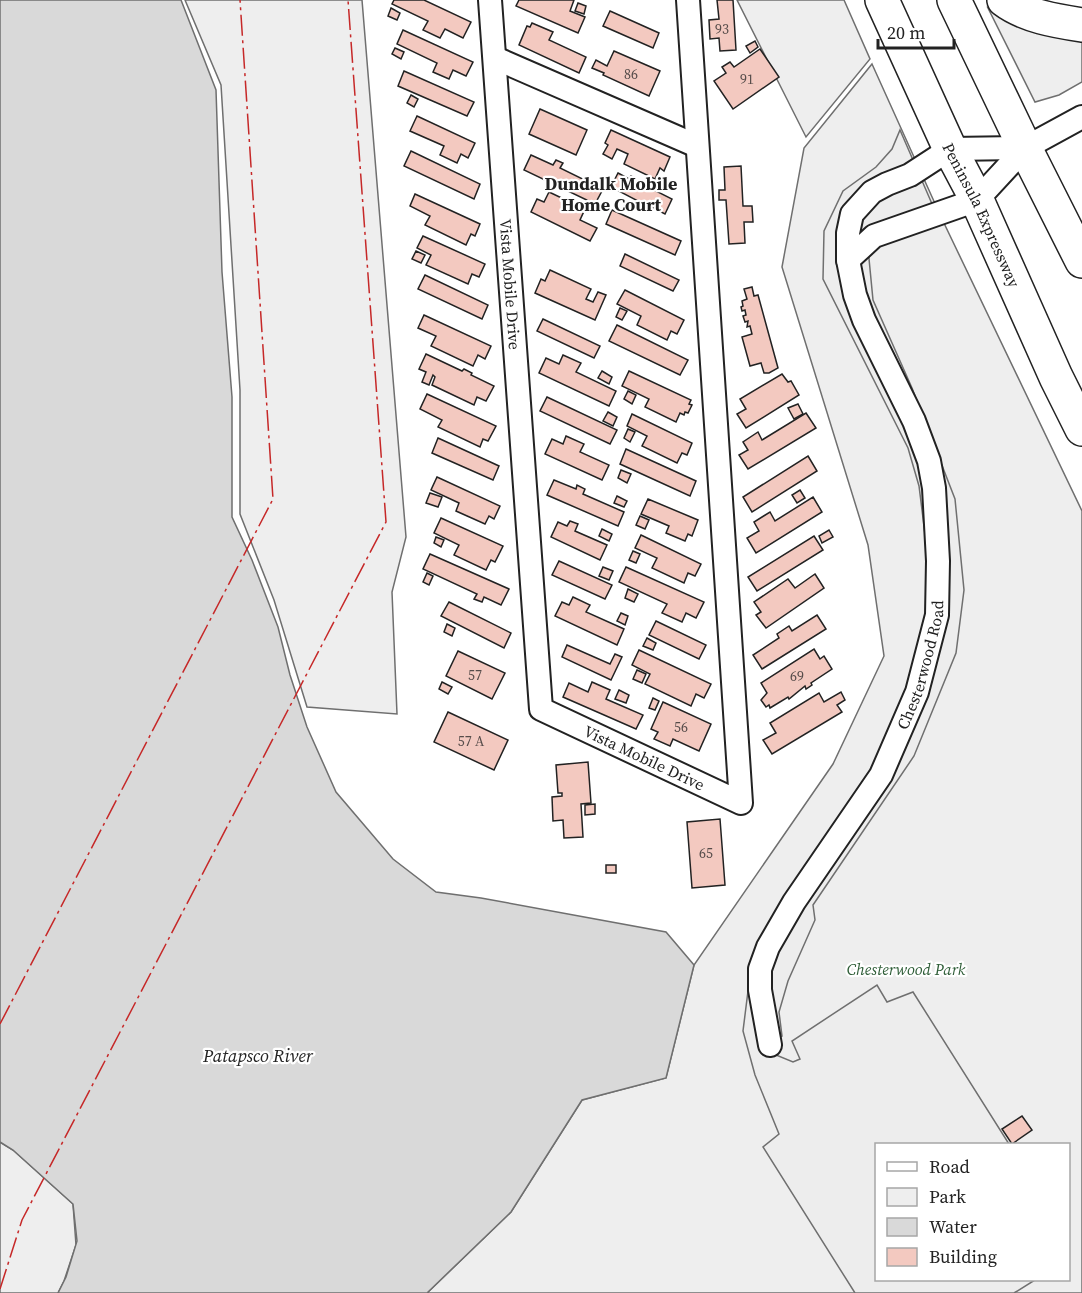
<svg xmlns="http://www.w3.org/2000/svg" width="1082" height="1293" font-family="'Source Serif 4',serif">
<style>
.green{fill:#eee;stroke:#6f6f6f;stroke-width:1.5;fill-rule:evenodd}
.parking{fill:#ededed;stroke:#6f6f6f;stroke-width:1.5}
.water{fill:#d9d9d9;stroke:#6f6f6f;stroke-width:1.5}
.building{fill:#f3c9c0;stroke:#222;stroke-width:1.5}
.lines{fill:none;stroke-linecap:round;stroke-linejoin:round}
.street-casing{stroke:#222;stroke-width:26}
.primary-casing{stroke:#222;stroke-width:36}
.street{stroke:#fff;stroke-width:22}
.primary{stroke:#fff;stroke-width:33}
.power{stroke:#c62828;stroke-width:1.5;stroke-dasharray:21 4.5 3 4.5;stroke-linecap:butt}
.labels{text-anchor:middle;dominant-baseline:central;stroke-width:4.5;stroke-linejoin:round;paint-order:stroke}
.number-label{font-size:14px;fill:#564c4a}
.street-label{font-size:16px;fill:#222;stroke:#fff}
.park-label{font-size:16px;font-style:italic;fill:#2f5e38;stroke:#fff}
.neighbourhood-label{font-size:18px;font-weight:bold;fill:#222;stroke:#fff}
.water-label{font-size:18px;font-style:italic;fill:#222;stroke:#fff}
</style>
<rect width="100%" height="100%" fill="#fff"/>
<!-- green -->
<g class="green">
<path d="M185,0H362L406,537L392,592L397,714L307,707L274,600L240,514V390L221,85Z"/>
<path d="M737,0H844L870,59L806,137Z"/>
<path d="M988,8L1043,33L1082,39V82L1059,95L1035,102Z"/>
<path d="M872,64L942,219L1082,511V1293H427L511,1212L582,1100L666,1078L694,965L833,764L884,656L868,545L782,267L804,148ZM876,1144H1068V1280H876Z"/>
<path d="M0,1142L13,1150L73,1204L76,1245L64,1281L58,1293H0Z"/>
</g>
<!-- parking -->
<path class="parking" d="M900,130L939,220L920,214L887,219L867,238L873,300L912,388L955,499L964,590L956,653L914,756L813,905L815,920L788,981L779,1012L782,1036L775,1040L776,1055L793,1062L800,1059L792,1041L877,985L887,1002L913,992L1009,1144H876V1280H1035L1014,1293H855L763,1147L779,1134L755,1075L743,1031L749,983L866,783L905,704L928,621L927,550L919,486L908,448L823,279L824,231L843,191L876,167L892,149Z"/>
<!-- water -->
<path class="water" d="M0,0H181L216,90L222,272L232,397V517L252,560L278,627L290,675L307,727L336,792L393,859L436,892L481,898L666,932L694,965L666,1078L582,1100L511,1212L427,1293H58L66,1277L77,1241L73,1204L13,1150L0,1142Z"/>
<!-- building -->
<g class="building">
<path d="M394,0H424L471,22L463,38L445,29L440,38L423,30L428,21L392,4Z"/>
<path d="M519,0H574L570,11L585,17L578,33L516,6Z"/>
<path d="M717,0H733L736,50L720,51L719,38L710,39L709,20L719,19Z"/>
<path d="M578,3L586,6L584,14L575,11Z"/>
<path d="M391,8L400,13L397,20L388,16Z"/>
<path d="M610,11L659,33L653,48L603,26Z"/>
<path d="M532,23L553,32L549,40L586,57L579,73L519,45L527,26L530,27Z"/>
<path d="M403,30L473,62L466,76L453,70L449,79L433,72L437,63L397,44Z"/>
<path d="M755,41L758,47L750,53L746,46Z"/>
<path d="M395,48L404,52L401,59L392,54Z"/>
<path d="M760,49L779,77L733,109L714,81L726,73L722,67L730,62L734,67Z"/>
<path d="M614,51L660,71L649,96L603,75L604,73L592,68L596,60L607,66Z"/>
<path d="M404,71L474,102L467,116L398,86Z"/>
<path d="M411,95L418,99L414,107L407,103Z"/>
<path d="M540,109L587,130L576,155L529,134Z"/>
<path d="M417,116L475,143L468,158L461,154L457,163L440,155L444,146L410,131Z"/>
<path d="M611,130L670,157L664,171L660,168L655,179L624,164L628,154L617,149L612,159L603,154L608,145L605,143Z"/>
<path d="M411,151L480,184L474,199L404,166Z"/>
<path d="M531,155L553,165L556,160L563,163L560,168L603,189L595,204L524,170Z"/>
<path d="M741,166L743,206H752L753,222H744L745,243L729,244L726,200H719V190H725L724,167Z"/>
<path d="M618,173L629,179L631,176L635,178L634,180L672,199L665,214L646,204L644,208L641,206L642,203L611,187Z"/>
<path d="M549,192L585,209L580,220L597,228L590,241L531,212L537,199L544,202Z"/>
<path d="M415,194L480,224L475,236L471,234L466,245L425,225L430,216L410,206Z"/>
<path d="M612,210L681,241L675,255L606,224Z"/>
<path d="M423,236L485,264L479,277L472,274L468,284L426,265L431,255L417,248Z"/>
<path d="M416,251L425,255L421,263L412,259Z"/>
<path d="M625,254L679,280L673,291L620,266Z"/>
<path d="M550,270L591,289L586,299L593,302L598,292L606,295L595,320L535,293L541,279L545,281Z"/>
<path d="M425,275L488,305L482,319L418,289Z"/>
<path d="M752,287L754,296L758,295L778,368L769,373H764L761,363L750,366L742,337L752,334L750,326L747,327L748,321L745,322L743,316L746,315L745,310L742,311L741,307L743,306L742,301L747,299L744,289Z"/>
<path d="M625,290L684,320L677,334L671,331L667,340L637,325L641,316L617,304Z"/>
<path d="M620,308L627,311L622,320L616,317Z"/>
<path d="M424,315L491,346L485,359L478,355L473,366L431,346L436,336L418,328Z"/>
<path d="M543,319L600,346L594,358L537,331Z"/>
<path d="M617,325L688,360L680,375L609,341Z"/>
<path d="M426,354L462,371L464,369L472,373L471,375L494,386L486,401L477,397L474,405L432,385L435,377L433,375L429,385L422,382L426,372L419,369Z"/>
<path d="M563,355L581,363L576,372L616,391L609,406L539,373L546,358L559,364Z"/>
<path d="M602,371L612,377L609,384L598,378Z"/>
<path d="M629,371L691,400L689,404L692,405L688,413L685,412L684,415L680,413L676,422L645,407L649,399L622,386Z"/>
<path d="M782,374L788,382L791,381L799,395L746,428L737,414L746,409L740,399Z"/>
<path d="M628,391L636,395L632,404L624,399Z"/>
<path d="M427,394L496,426L488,441L483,439L480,447L438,427L442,420L420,409Z"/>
<path d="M547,397L617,430L610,444L540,411Z"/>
<path d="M798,404L803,414L794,419L788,408Z"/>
<path d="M608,412L617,417L613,426L603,421Z"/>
<path d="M806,413L816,428L748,469L739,455L748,450L743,442L758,432L762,440Z"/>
<path d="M632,414L692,443L687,455L682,453L677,463L642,446L647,436L627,426Z"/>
<path d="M628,429L635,432L630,442L624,438Z"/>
<path d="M566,436L584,444L580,452L609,465L602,480L545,454L552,439L563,444Z"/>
<path d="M438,438L499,466L493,480L432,453Z"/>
<path d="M626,449L696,481L690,496L620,464Z"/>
<path d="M808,456L817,471L752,512L743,497Z"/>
<path d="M621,470L631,474L627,483L618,478Z"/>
<path d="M437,477L500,506L494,519L489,516L485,524L456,511L459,503L431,490Z"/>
<path d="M554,480L576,489L577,485L585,489L583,494L624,512L618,526L547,495Z"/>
<path d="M800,490L805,498L797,503L792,495Z"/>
<path d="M430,493L442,497L438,507L426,503Z"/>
<path d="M617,496L627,501L624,507L614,503Z"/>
<path d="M813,497L822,512L756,553L747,538L759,531L754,522L770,512L775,521Z"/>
<path d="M648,499L698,520L692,536L688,534L685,541L666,533L669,526L641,514Z"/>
<path d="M640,516L649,520L645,529L636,525Z"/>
<path d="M441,518L503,546L495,562L491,560L486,570L454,555L459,545L434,533Z"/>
<path d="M570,521L578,524L575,531L607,545L600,560L551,537L558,522L567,526Z"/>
<path d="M602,529L612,534L609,541L599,536Z"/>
<path d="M829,530L833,537L822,543L819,536Z"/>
<path d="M641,535L701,564L695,576L688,573L684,583L652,568L657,558L635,548Z"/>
<path d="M814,536L823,550L757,591L748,577Z"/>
<path d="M436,537L444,540L441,547L434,543Z"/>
<path d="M633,551L640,554L636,563L629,560Z"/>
<path d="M430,554L509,589L501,605L484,597L482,602L474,599L477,594L423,569Z"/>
<path d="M559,561L612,585L605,599L552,575Z"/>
<path d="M603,567L613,571L609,580L599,576Z"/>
<path d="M626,567L704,602L696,618L686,613L682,622L662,613L667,604L619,582Z"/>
<path d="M427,573L433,576L429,585L423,582Z"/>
<path d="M815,574L824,588L766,628L756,615L761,612L754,602L788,579L795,588Z"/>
<path d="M628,589L638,594L634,602L625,598Z"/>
<path d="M573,597L590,605L586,612L624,629L617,645L555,616L562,602L569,605Z"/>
<path d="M449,602L511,633L504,648L441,616Z"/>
<path d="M621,613L628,616L625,625L617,621Z"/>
<path d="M817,615L826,629L762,669L753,655L779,638L777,634L789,626L792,631Z"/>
<path d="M656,621L706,645L699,659L649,635Z"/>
<path d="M447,624L455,628L452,636L444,632Z"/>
<path d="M647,638L656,643L653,650L643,646Z"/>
<path d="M567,645L610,664L615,654L622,657L611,680L562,657Z"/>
<path d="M814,649L820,659L824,656L832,669L811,683L812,685L806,689L805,686L789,699L788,697L770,708L769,705L766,707L761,700L767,693L761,683Z"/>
<path d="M639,650L711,684L704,698L696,694L691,706L645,684L650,674L632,665Z"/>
<path d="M458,651L505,673L492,699L446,676Z"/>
<path d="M637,670L646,674L642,683L633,679Z"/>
<path d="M442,682L452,687L448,694L439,689Z"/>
<path d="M592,682L610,690L606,699L643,715L636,729L563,697L569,683L588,692Z"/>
<path d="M619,690L629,695L626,703L615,699Z"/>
<path d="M841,692L845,700L837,705L842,712L772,754L763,740L776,733L770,723L819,693L824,702Z"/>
<path d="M653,698L659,701L655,710L649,708Z"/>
<path d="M663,702L711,724L699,751L673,739L670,746L654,739L658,732L651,729Z"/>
<path d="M448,712L508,740L494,770L434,742Z"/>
<path d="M588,762L591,803L581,804L583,837L564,838L563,820L553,821L552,797L562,796V793H558L556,765Z"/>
<path d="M595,804V814L585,815V805Z"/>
<path d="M720,819L725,885L692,888L687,822Z"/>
<rect x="606" y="865" width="10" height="8"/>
<path d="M1022,1116L1032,1130L1012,1144L1002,1129Z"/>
</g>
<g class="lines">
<defs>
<g id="street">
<path id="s1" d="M490,0L541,709L741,803L688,0"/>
<path d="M495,58L697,146"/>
<path d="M848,260L874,236L977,200L1025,148L1082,117"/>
<path id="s2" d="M770,1045L760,990V969L768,947L794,902L881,775L917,692L937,615L938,561L934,488L929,461L914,421L864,320L855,295L848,260V233L852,214L872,192L887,184L910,175L950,149L1025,148"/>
</g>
<g id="primary">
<path id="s3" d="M882,0L950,149L977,200L1056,377L1082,429"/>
<path d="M954,0L1025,148L1082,261"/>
<path d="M1004,0C1025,16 1056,21 1082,25"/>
</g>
</defs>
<!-- street casing -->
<use href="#street" class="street-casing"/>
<!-- primary casing -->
<use href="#primary" class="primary-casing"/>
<!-- street -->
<use href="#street" class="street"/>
<!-- primary -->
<use href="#primary" class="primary"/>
<!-- power -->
<g class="power">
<path d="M0,1024L273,499L240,0"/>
<path d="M0,1289L22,1220L386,522L348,0"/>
</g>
</g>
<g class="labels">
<!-- number labels -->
<g class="number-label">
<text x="722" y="29">93</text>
<text x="631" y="74">86</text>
<text x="747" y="79">91</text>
<text x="475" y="675">57</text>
<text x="797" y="676">69</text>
<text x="681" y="727">56</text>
<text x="471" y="741">57 A</text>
<text x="706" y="853">65</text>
</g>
<!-- street labels -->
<g class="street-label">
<text stroke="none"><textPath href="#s3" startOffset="237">Peninsula Expressway</textPath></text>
<text stroke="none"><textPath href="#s1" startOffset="285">Vista Mobile Drive</textPath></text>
<text stroke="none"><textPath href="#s2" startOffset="424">Chesterwood Road</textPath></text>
<text stroke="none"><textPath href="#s1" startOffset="825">Vista Mobile Drive</textPath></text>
</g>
<!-- park labels -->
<g class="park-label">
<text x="906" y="969">Chesterwood Park</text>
</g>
<!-- neighbourhood labels -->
<g class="neighbourhood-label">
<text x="611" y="183">Dundalk Mobile<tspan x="611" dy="21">Home Court</tspan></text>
</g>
<!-- water labels -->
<g class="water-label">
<text x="258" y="1055">Patapsco River</text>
</g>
</g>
<!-- legend -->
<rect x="875" y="1143" width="195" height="138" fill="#ffffff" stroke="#a7a7a7" stroke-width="1.5"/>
<rect x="887" y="1162" width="30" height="9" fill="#ffffff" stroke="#a7a7a7" stroke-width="1.5"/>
<text x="929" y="1173" font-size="18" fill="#222222">Road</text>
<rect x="887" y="1188" width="30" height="18" fill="#eeeeee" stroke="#a7a7a7" stroke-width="1.5"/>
<text x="929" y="1203" font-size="18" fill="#222222">Park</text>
<rect x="887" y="1218" width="30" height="18" fill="#d9d9d9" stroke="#a7a7a7" stroke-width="1.5"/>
<text x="929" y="1233" font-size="18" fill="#222222">Water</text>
<rect x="887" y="1248" width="30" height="18" fill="#f3c9c0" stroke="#a7a7a7" stroke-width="1.5"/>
<text x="929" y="1263" font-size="18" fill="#222222">Building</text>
<!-- scale -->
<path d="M878 39v9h76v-9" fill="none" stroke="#222222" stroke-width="3"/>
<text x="887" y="39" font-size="18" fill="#222222" stroke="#ffffff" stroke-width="4.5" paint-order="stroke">20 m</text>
</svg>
